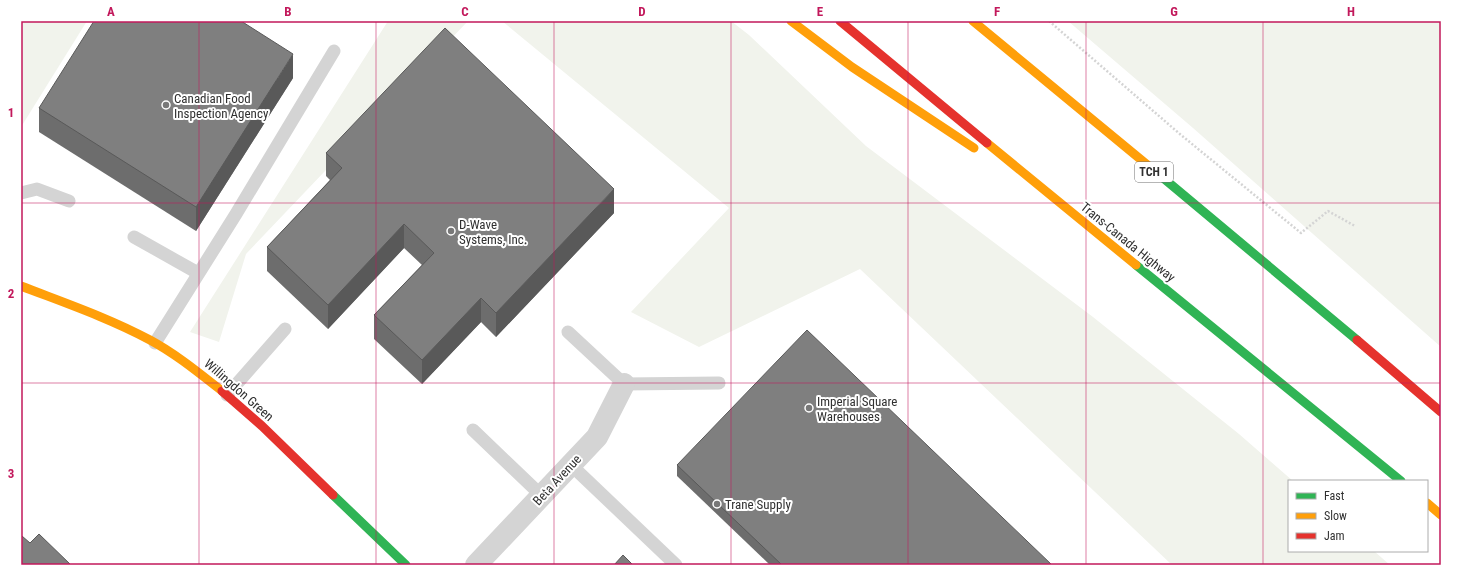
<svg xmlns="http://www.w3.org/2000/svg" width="1462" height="586" font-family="'Roboto Condensed',sans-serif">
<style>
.green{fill:#f1f3ec}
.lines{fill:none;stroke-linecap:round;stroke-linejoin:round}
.path{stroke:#d4d4d4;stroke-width:2.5;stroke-dasharray:2 2;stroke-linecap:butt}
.lane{stroke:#d4d4d4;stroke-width:13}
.street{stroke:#d4d4d4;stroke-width:22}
.fast{stroke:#30b455;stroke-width:9}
.slow{stroke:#ff9f0a;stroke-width:9}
.jam{stroke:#e5322d;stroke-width:9}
.wall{fill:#6d6d6d}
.shaded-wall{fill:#595959}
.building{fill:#7f7f7f;stroke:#595959}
.grid{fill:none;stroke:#c2185b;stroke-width:1;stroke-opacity:0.55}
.poi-dot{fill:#787878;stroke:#fff;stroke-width:1.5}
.labels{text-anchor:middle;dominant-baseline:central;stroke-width:4;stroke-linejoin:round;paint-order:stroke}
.shield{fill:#fff;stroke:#6e6e6e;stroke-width:1}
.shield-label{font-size:12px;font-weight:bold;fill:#303030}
.poi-label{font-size:13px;fill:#303030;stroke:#fff;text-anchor:start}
.street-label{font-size:13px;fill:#303030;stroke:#fff}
.neatline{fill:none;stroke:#c2185b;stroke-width:1.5}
.grid-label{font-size:13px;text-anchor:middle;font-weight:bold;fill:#c2185b}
</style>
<rect width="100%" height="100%" fill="#fff"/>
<!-- green -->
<g class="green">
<path d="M21,21H87L21,127Z"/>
<path d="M388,21H468L246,254L219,342L190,332Z"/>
<path d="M502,21H731L749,35L866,146L1093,317L1239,434L1293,481H1289V551H1374L1390,565H1172L860,269L699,347L631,312L729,208Z"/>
<path d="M1068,21H1441V347L1193,128Z"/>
</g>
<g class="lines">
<!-- path -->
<path class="path" d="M1049,21L1181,135L1301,233L1328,211L1355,226"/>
<!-- lane -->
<g class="lane">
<path d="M21,193L37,189L69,201"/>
<path d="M134,237L198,273"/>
<path d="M568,332L624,384L719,383"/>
<path d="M155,343L236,214L334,51"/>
<path d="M227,395L285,329"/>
<path d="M473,430L542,496"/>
<path d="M571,465L676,565"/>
</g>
<!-- street -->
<path class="street" d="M476,565L597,437L624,384"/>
<!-- fast -->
<g class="fast">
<path d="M1162,177L1357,340"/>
<path d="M1136,265L1401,481"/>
<path d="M333,495L406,565"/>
</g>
<!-- slow -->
<g class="slow">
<path d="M791,21L852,67L974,148"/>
<path d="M973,21L1162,177"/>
<path d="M987,143L1136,265"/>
<path d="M21,286C65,303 109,318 150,340C176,354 199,373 222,391"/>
<path d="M1427,503L1441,515"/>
</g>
<!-- jam -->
<g class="jam">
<path d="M840,21L987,143"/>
<path d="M1357,340L1441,412"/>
<path d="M222,391L262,426L333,495"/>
</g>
</g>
<!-- wall -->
<g class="wall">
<path d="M293,78L196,231L39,132V108Z"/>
<path d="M326,153L614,213L496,337L481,322L422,384L374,339V315L422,265L404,248L328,329L267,271V247L330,180L326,176Z"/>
<path d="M677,465L1052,565H770L677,476Z"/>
</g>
<!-- shaded-wall -->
<g class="shaded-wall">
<path d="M293,54V78L196,231V207Z"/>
<path d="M614,189V213L496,337V313Z"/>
<path d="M404,224V248L328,329V305Z"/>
<path d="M481,298V322L422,384V360Z"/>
</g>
<!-- building -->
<g class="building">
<path d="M94,21H241L293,54L196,207L39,108Z"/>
<path d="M445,28L614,189L496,313L481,298L422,360L374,315L434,253L404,224L328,305L267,247L342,168L326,153Z"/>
<path d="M807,330L1052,565H782L677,465Z"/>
<path d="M39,534L71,565H21V537L22,536L30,543Z"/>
<path d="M623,555L633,565H614Z"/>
</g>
<!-- grid -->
<path class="grid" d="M199,21V565M376,21V565M554,21V565M731,21V565M908,21V565M1086,21V565M1263,21V565M21,203H1441M21,383H1441"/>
<!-- markers -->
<g class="poi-dot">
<circle cx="166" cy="105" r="4"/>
<circle cx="451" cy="231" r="4"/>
<circle cx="809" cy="408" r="4"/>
<circle cx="717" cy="504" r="4"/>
</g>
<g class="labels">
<!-- shield labels -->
<rect class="shield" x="1135" y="162" width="38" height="20" rx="3"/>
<g class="shield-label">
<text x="1154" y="172">TCH 1</text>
</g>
<!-- poi labels -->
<g class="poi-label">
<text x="174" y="98">Canadian Food<tspan x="174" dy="15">Inspection Agency</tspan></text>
<text x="459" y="224">D-Wave<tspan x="459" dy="15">Systems, Inc.</tspan></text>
<text x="817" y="401">Imperial Square<tspan x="817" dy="15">Warehouses</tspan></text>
<text x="725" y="504">Trane Supply</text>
</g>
<!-- street labels -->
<g class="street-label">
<text transform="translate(1128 242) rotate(39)">Trans-Canada Highway</text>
<text transform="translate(239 390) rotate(41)">Willingdon Green</text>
<text transform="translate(557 480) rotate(-47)">Beta Avenue</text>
</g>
</g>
<!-- border -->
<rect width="1462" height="586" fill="none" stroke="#ffffff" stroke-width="44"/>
<!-- legend -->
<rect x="1288" y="480" width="140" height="72" fill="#ffffff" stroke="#acacac"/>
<rect x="1296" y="493" width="20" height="6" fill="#30b455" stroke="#acacac"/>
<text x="1324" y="500" font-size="12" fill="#303030">Fast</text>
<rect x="1296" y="513" width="20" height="6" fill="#ff9f0a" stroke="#acacac"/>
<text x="1324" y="520" font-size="12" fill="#303030">Slow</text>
<rect x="1296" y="533" width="20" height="6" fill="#e5322d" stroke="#acacac"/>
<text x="1324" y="540" font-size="12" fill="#303030">Jam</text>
<rect x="22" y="22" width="1418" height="542" class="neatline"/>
<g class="grid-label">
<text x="111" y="16">A</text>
<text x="288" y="16">B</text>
<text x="465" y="16">C</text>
<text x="642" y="16">D</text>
<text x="820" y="16">E</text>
<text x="997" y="16">F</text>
<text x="1174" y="16">G</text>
<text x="1351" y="16">H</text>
<text x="11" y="117">1</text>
<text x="11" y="298">2</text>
<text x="11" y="478">3</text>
</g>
</svg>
